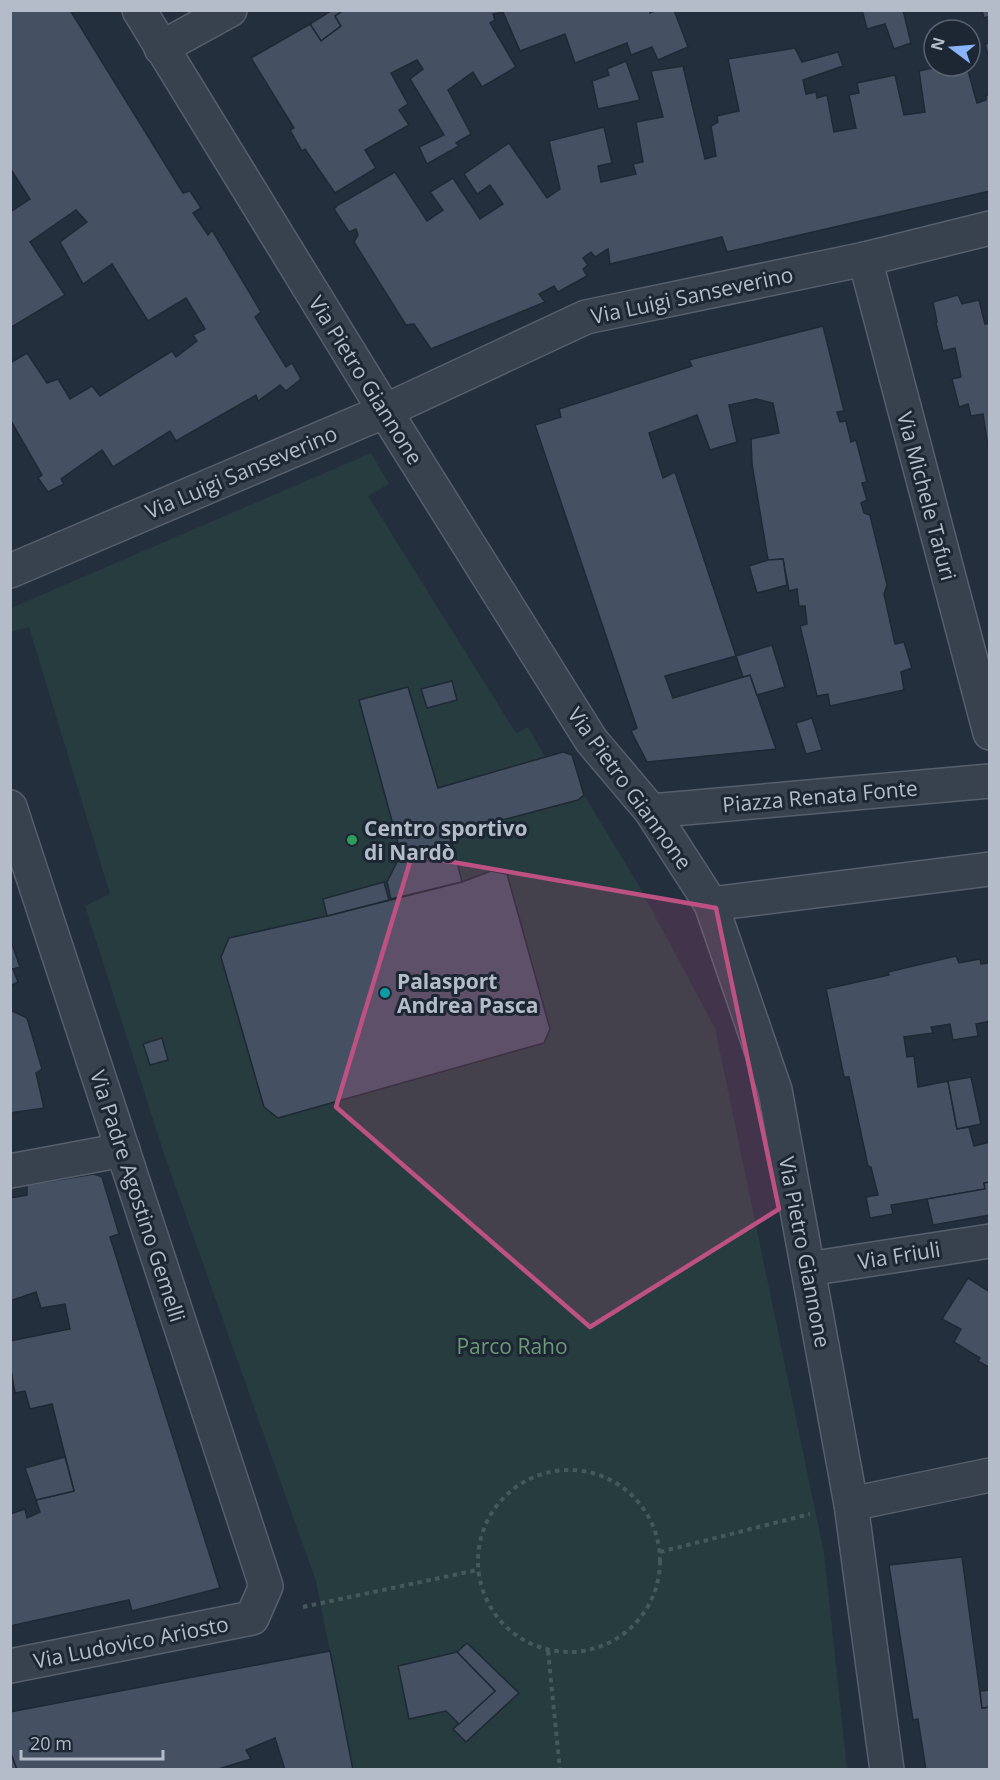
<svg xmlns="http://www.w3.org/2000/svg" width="1000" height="1780" font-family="'Open Sans',sans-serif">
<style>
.green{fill:#263c3f}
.building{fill:#455162;stroke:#1f2835;stroke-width:1.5}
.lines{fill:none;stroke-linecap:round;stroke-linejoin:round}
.minor-casing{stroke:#565f6c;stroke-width:36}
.path{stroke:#44595c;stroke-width:4;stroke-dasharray:4.5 4.5;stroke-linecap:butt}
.minor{stroke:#38414e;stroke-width:33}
.marked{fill:#bd5182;fill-opacity:0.2;stroke:#bd5182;stroke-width:4.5;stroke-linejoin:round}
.leisure-dot{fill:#2e9e5b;stroke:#1d2633;stroke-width:2}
.culture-dot{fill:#0f9aa8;stroke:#1d2633;stroke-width:2}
.labels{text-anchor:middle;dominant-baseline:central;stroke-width:6;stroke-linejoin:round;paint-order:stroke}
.street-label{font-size:21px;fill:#b4bcc9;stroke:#1d2633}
.poi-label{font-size:21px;font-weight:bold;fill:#b4bcc9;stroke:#1d2633;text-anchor:start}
.park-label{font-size:21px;fill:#6b9a76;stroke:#1d2633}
</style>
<rect width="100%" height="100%" fill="#242f3e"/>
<!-- green -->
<path class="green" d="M371,453L389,484L368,496L516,733L528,727L545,757L563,752L572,755L584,795L638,884L715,1028L824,1553L847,1769H353L316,1581L165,1157L85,906L110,894L29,627L11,632V608Z"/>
<!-- building -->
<g class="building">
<path d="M10,10H70L183,193L190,191L201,208L193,213L208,235L212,230L261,312L255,317L286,367L292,363L301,379L286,391L280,385L258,401L256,395L176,441L170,431L113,467L102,450L61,479L64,484L48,492L38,478L42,475L10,419V363L27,353L47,383L58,379L70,399L92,386L100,396L172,351L176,357L197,341L193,335L205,329L186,298L148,321L112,264L83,284L60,242L87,222L76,210L30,242L65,295L10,328V212L30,199L10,168Z"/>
<path d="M332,10H344L335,16L341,26L321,41L310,24Z"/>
<path d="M344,10H649L650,13L657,10H674L688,47L658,60L652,47L631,55L627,43L575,63L565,34L520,51L503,12L493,14L495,20L490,23L516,67L482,87L473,72L448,90L471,134L456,143L459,146L427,164L419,147L444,135L410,79L423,69L417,60L391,73L408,104L399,110L409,125L365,150L376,168L335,193L305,149L302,151L290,130L294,128L251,58L310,24L321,41L341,26L335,16Z"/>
<path d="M862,10H903L911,43L894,49L885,24L867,29Z"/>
<path d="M982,10H990V16L984,18Z"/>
<path d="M990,43V63L985,44Z"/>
<path d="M795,48L802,62L838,52L843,66L803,80L806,94L816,92L817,98L827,95L834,132L856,128L849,95L859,93L857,83L895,75L904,115L925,112L919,71L941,66H957V68L967,67L977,103L986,100V95H990V191L727,252L722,237L610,264L608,249L595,257L591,252L583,258L588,265L583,269L587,276L558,292L554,286L539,294L545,302L431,349L414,324L406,325L354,242L358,235L356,229L349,232L334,209L338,205L395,172L427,221L443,210L430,192L453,178L480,219L503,204L490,185L477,194L464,174L509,143L547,198L560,189L549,141L604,127L612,163L598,166L601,182L636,174L633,164L643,162L636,122L663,117L651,71L683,66L705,159L716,156L711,126L718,122L717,116L739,111L728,59Z"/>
<path d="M626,61L640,100L598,109L592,81L609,75L607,69Z"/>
<path d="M958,295L962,304L979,300L985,324L990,323V459L983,414L971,416L968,404L959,407L952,379L961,377L955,348L943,351L936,323L937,322L933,302Z"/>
<path d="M823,326L844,411L837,412L840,422L846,421L851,442L856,440L867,482L862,483L867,500L861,503L864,513L870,515L887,585L884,594L895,644L904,642L912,668L901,672L904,690L830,706L828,694L817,696L800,626L807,624L805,606H799L797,589L789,591L783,559L768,560L752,464L751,439L779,433L773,403L756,399L729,405L737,442L710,450L697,415L649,433L663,478L675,472L736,656L665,676L673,698L750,675L776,749L647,762L631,731L637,728L535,425L561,417L559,409L692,366L689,360Z"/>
<path d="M783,559L787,585L757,593L749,566L768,560Z"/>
<path d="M772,645L785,687L757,695L750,675L743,677L736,656Z"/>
<path d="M452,681L457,700L427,708L421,689Z"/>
<path d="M408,687L438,788L563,752L572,755L584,795L578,800L450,834L462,882L391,899L387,882L401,854L359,700Z"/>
<path d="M812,718L822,750L806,754L796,723Z"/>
<path d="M491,871L507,874L550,1029L544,1043L278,1118L264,1107L221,957L229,938L327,916L462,882Z"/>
<path d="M384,882L389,900L327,916L323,899Z"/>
<path d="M10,938L20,967L10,970Z"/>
<path d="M956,956L959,963L980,959L981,964L990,963V1021L976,1024L978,1036L953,1040L950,1024L931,1027L933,1033L904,1037L907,1057L914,1056L918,1087L948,1081L957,1129L969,1127L974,1146L990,1142V1182L984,1183L985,1189L891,1205L893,1214L870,1218L866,1197L878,1195L871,1167L868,1166L849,1077H844L826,989L889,975L888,972Z"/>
<path d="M13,969L18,982L10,986V970Z"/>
<path d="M10,1010L27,1018L42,1069L36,1073L44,1108L10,1113Z"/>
<path d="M162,1038L168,1060L150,1065L143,1044Z"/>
<path d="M971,1077L981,1124L957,1129L948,1081Z"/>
<path d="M94,1174L102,1177L119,1234L110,1237L220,1588L132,1611L129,1600L10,1626V1514L25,1509L27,1518L40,1512L36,1500L74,1491L52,1404L30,1409L25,1391L15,1393L10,1364V1341L70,1329L65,1304L41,1308L36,1292L10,1301V1198L27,1195V1185Z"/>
<path d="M990,1182V1215L933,1225L927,1199L985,1189L984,1183Z"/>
<path d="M968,1278L990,1292V1368L978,1361L980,1358L954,1342L961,1329L942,1319Z"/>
<path d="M65,1457L74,1491L36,1500L25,1468Z"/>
<path d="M962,1557L982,1708L990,1707V1770H926L918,1719L913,1720L889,1565Z"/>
<path d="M467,1643L519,1693L466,1742L453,1729L495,1691L457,1652Z"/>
<path d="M330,1651L353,1770H285L275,1738L246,1750L251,1759L215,1770H17L10,1751V1712Z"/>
<path d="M457,1652L495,1691L459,1724L446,1711L409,1719L398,1666Z"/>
<path d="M990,1690V1707L982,1708L980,1691Z"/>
<path d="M10,1751L17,1770H10Z"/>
</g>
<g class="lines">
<defs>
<g id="minor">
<path d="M139,10L385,411L591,740L651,811L711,904L775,1090L851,1504L887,1770"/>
<path d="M161,48L230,10"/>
<path d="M865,259L990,733"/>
<path d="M10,571L385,411L586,317L865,259L990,228"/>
<path d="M10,807L266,1586L252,1618L10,1666"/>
<path d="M651,811L990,781"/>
<path d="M711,904L990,869"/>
<path d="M10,1171L123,1150"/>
<path d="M808,1269L990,1241"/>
<path d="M851,1504L990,1475"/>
</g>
</defs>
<!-- minor casing -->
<use href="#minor" class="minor-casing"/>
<!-- path -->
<g class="path">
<circle cx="569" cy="1561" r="91"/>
<path d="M660,1552L810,1514"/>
<path d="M303,1607L477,1570"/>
<path d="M548,1651L560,1770"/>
</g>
<!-- minor -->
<use href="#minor" class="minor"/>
</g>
<!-- marked area -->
<path class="marked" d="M412,855L716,908L779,1209L590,1327L336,1107Z"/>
<!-- markers -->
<circle class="leisure-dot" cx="352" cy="840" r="6"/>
<circle class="culture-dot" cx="385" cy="993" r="6"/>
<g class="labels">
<!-- street labels -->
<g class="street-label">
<text transform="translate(692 295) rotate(-12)">Via Luigi Sanseverino</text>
<text transform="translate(366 380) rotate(58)">Via Pietro Giannone</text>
<text transform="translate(241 472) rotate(-23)">Via Luigi Sanseverino</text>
<text transform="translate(927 496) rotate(75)">Via Michele Tafuri</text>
<text transform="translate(630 788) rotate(54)">Via Pietro Giannone</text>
<text transform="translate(820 796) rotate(-5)">Piazza Renata Fonte</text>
<text transform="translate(138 1196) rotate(72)">Via Padre Agostino Gemelli</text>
<text transform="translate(805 1252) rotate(79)">Via Pietro Giannone</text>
<text transform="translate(899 1255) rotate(-9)">Via Friuli</text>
<text transform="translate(131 1642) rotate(-11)">Via Ludovico Ariosto</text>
</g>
<!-- poi labels -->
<g class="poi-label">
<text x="364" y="828">Centro sportivo<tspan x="364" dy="24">di Nardò</tspan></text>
<text x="397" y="981">Palasport<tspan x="397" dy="24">Andrea Pasca</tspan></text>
</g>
<!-- park labels -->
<g class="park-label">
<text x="512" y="1346">Parco Raho</text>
</g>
</g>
<!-- border -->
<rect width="1000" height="1780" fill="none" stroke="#b4bcc9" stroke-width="24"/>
<!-- north arrow -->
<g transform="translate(952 48) rotate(286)"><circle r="28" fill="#1d2633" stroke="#59626f" stroke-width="1.5"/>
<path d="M0-4.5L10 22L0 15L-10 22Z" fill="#8ab4f8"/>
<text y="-9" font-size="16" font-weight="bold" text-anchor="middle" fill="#b4bcc9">N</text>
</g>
<!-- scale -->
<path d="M21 1750v9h142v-9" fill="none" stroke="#b4bcc9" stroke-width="3"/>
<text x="30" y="1750" font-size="18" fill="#b4bcc9" stroke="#1d2633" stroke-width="4.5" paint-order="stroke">20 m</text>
</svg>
